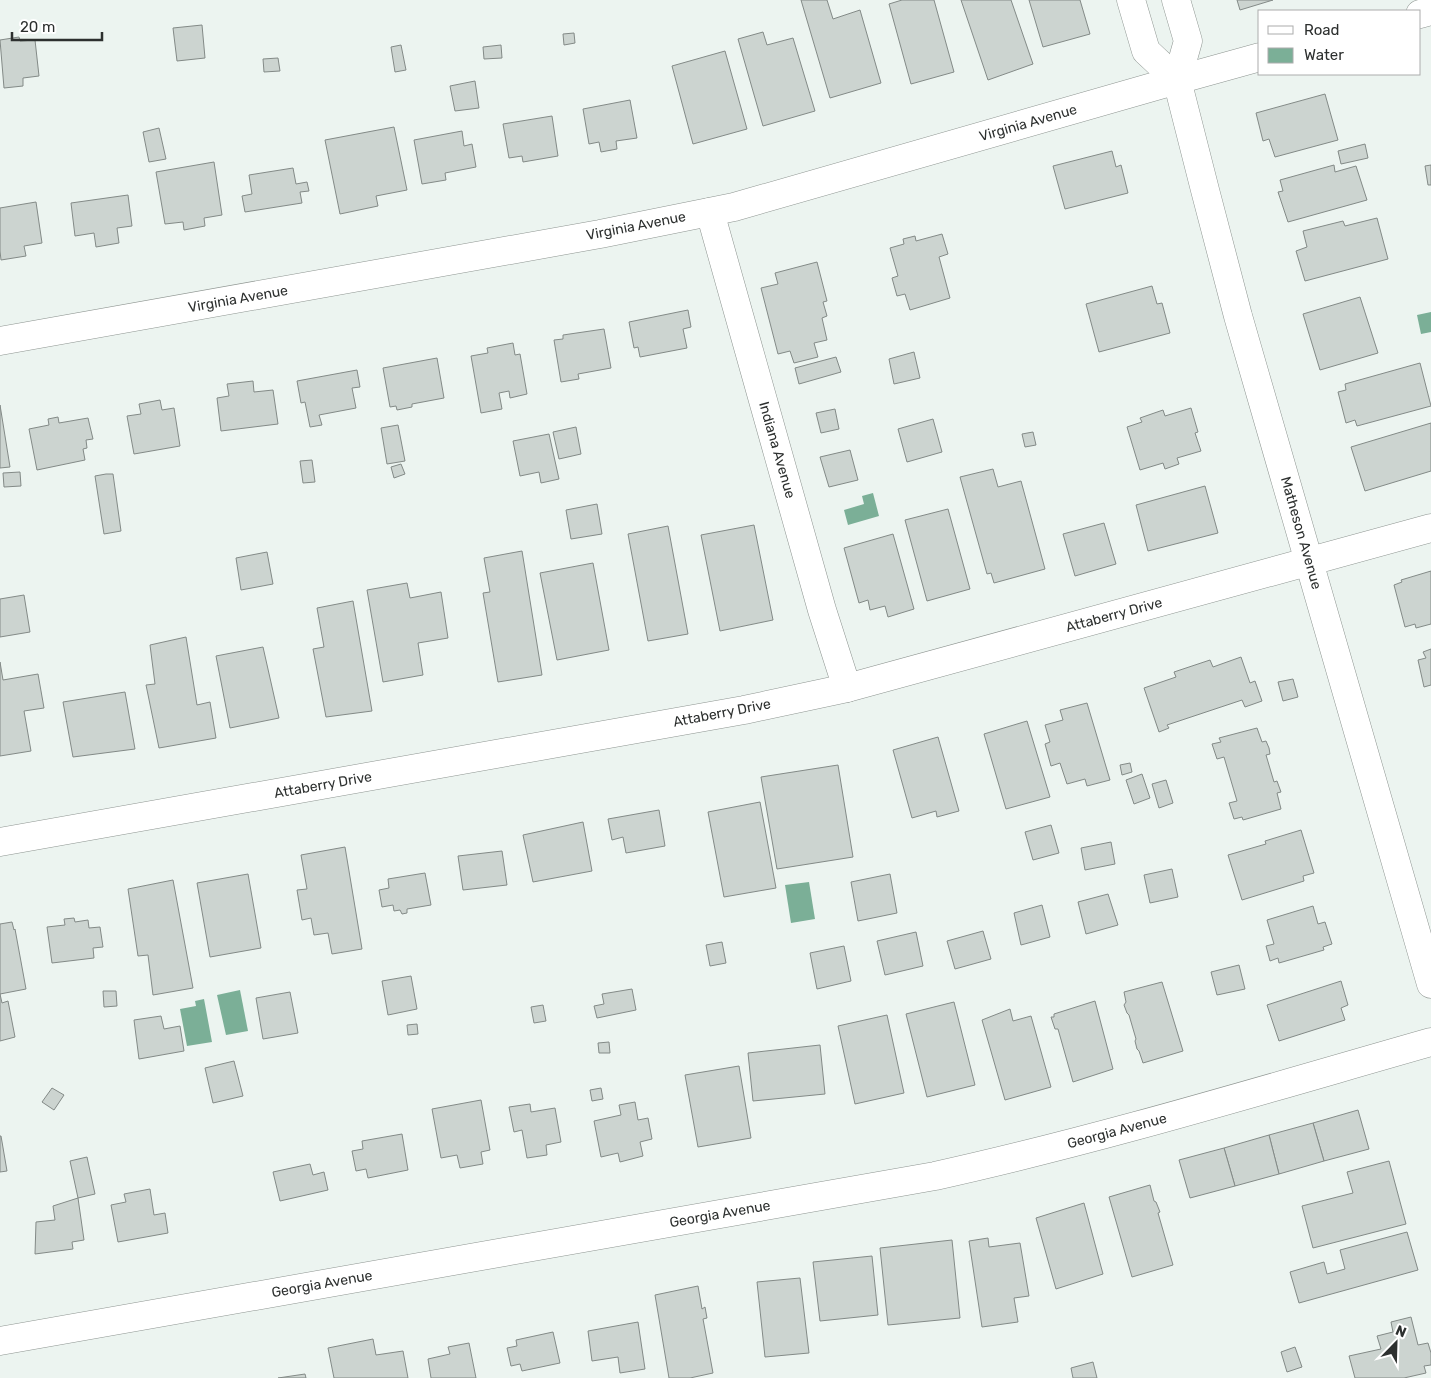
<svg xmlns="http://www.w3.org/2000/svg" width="1431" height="1378" font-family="Rubik,sans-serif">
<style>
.water{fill:#7baf97}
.building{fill:#ccd4d0;stroke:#838a87}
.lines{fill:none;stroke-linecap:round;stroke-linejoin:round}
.minor-casing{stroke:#8e9591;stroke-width:29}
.minor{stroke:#fff;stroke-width:28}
.labels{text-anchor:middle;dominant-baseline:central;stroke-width:4.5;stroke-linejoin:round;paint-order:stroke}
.street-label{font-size:14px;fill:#2d302f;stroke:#fff}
</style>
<rect width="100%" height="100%" fill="#ecf4f0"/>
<!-- water -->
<g class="water">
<path d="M1431,312V332L1421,334L1417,315Z"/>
<path d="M873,493L879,516L848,525L844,510L864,504L862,496Z"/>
<path d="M809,882L815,919L791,923L785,885Z"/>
<path d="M240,990L248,1031L226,1035L217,995Z"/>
<path d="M204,999L212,1042L187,1046L180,1009L196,1006L195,1001Z"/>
</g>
<!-- building -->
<g class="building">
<path d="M801,0H827L833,19L860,10L881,83L830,98Z"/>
<path d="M902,0H934L954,72L911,84L889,4Z"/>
<path d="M961,0H1011L1033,64L988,80Z"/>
<path d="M1029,0H1080L1090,34L1043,47Z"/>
<path d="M1237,0H1273L1240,10Z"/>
<path d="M202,25L205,58L177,61L173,28Z"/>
<path d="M763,32L767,45L793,38L815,111L763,126L738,39Z"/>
<path d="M574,33L575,43L564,45L563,34Z"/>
<path d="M19,37L20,41L35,40L39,76L23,78V86L4,88L0,40Z"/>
<path d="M401,45L406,70L395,72L391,47Z"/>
<path d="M501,45L502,58L484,59L483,47Z"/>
<path d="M725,51L747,129L693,144L672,66Z"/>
<path d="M278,58L280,71L264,72L263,59Z"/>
<path d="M475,81L479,108L455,111L450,86Z"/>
<path d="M1325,94L1338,140L1275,157L1269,139L1263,141L1256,113Z"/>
<path d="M630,100L637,138L616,141L617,149L601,152L599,142L589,144L583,109Z"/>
<path d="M552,116L558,156L523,162L522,156L509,158L503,124Z"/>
<path d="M394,127L407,190L376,196L378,206L340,214L325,140Z"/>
<path d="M159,128L166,159L149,162L143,132Z"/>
<path d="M462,131L464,146L472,144L476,167L445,173L446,180L422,184L414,140Z"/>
<path d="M1365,144L1368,158L1341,164L1338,151Z"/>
<path d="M1112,151L1116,167L1121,165L1128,193L1065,209L1053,166Z"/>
<path d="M214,162L222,215L204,218L205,226L184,230L183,222L165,224L156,172Z"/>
<path d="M1334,165L1335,172L1356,166L1367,200L1288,222L1278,192L1283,191L1280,180Z"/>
<path d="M1431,165V185H1428L1425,166Z"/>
<path d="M293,168L296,184L307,182L309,191L300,192L302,203L245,212L242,196L252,194L249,175Z"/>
<path d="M128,195L132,226L117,228L119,243L96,247L94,233L75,236L71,203Z"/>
<path d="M36,202L42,243L24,246L26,256L1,260L0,251V208Z"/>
<path d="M1377,218L1388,259L1305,281L1296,251L1307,247L1303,231L1343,221L1345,226Z"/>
<path d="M942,234L948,254L939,257L950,298L910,310L905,294L897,296L892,278L898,276L890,248L904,244L903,239L915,236L916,241Z"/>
<path d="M817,262L827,301L823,302L827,316L822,318L827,340L814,343L818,357L794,363L790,351L778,354L761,288L778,284L775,273Z"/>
<path d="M1152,286L1157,304L1162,303L1170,333L1099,352L1086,304Z"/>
<path d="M1360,297L1378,353L1320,370L1303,314Z"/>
<path d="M688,310L691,327L683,329L687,348L640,357L638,347L634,348L629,322Z"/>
<path d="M604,329L611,368L578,374L579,379L561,382L554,340L563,339V335Z"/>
<path d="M513,343L515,355L520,354L527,394L510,398L509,391L499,393L502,409L481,413L471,356L488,353L487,348Z"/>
<path d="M914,352L920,378L894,384L889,359Z"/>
<path d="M836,357L841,372L799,384L795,368Z"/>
<path d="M437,358L444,398L412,404V407L397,410L396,406L390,407L383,368Z"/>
<path d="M1420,363L1431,406L1357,426L1355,420L1346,423L1338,392L1346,390L1345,384Z"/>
<path d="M357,370L360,387L352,388L356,408L319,415L322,425L310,427L305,402L301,403L297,381Z"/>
<path d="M253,381L254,392L273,390L278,424L221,431L217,398L229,396L227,384Z"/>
<path d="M160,400L162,410L174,408L180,446L134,454L127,416L141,414L139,404Z"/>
<path d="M0,405L10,467L0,468Z"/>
<path d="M1191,408L1198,432L1195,433L1201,451L1177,458L1179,464L1165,469L1163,463L1140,470L1127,427L1142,422L1140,418L1163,410L1165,416Z"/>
<path d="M835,409L839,429L821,433L816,413Z"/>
<path d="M58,417L59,423L88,418L93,439L86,440L87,448L83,449L85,460L37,470L29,429L49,425L48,419Z"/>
<path d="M933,419L942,452L907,462L898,429Z"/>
<path d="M1431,423V471L1365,491L1351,447Z"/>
<path d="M398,425L405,461L387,464L381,428Z"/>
<path d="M576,427L581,454L559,459L553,432Z"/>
<path d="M1033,432L1036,445L1025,447L1022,434Z"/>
<path d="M549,434L559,479L541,483L539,472L520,476L513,441Z"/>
<path d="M850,450L858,480L829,487L820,457Z"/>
<path d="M312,460L315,482L303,483L300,461Z"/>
<path d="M401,464L405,474L394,478L391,467Z"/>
<path d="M993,469L998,487L1021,481L1045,569L994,583L991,573L987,574L960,477Z"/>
<path d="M20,472L21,486L4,487L3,473Z"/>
<path d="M106,474H113L121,531L104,534L95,476Z"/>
<path d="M1205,486L1218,533L1148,551L1136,505Z"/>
<path d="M597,504L602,534L571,539L566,510Z"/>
<path d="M948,509L970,589L927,601L905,520Z"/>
<path d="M1104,523L1116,564L1075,576L1063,534Z"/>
<path d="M754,525L773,620L720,631L701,535Z"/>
<path d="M668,526L688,634L648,641L628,534Z"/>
<path d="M893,534L914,609L888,617L885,606L870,610L868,600L859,603L844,548Z"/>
<path d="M522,551L542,675L498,682L483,593L490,592L484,558Z"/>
<path d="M267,552L273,584L241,590L236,558Z"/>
<path d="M593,563L609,650L557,660L540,573Z"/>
<path d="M1431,571V624L1416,628L1415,624L1405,627L1394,585L1402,582L1401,580Z"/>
<path d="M407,583L410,598L441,592L448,638L418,643L423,675L383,682L367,590Z"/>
<path d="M24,595L30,632L0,637V599Z"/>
<path d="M353,601L372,711L326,717L313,649L324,647L317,608Z"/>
<path d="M186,637L197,705L210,702L216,738L159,748L146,685L155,684L150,645Z"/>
<path d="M263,647L279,718L230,728L216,656Z"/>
<path d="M1431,649V685L1424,687L1418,660L1426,658L1423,652Z"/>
<path d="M1241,657L1250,683L1255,681L1262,701L1245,707L1242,700L1167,725L1169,728L1159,732L1144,688L1176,677L1174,672L1210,660L1213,667Z"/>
<path d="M0,662L3,680L38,674L44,708L24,711L31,751L0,756Z"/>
<path d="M1293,679L1298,697L1283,701L1278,682Z"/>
<path d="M125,692L135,749L73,757L63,702Z"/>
<path d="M1087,703L1110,780L1087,786L1085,779L1067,784L1060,763L1051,766L1045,744L1050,742L1045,725L1063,720L1060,710Z"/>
<path d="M1027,721L1050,797L1006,809L984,734Z"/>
<path d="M1257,728L1262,742L1266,741L1269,748L1270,754L1266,755L1274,782L1277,781L1281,792L1277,793L1281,809L1243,820L1242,817L1234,819L1229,803L1237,801L1224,757L1217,759L1212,744L1221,742L1219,738Z"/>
<path d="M938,737L959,811L937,817L936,811L912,818L893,750Z"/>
<path d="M1130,763L1132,772L1122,775L1120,765Z"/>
<path d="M838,765L853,857L777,869L761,777Z"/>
<path d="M1142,774L1150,798L1134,804L1126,780Z"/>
<path d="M1166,780L1173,803L1159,808L1152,784Z"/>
<path d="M760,802L776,888L724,897L708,812Z"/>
<path d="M659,810L665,846L626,853L623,837L612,840L608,819Z"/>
<path d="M583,822L592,871L533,882L523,835Z"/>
<path d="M1051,825L1059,853L1033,860L1025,832Z"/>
<path d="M1301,830L1314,873L1303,876L1304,881L1242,900L1228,855L1266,844L1265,841Z"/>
<path d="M1111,842L1115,864L1085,870L1081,848Z"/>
<path d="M345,847L362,949L332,954L328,933L314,935L311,918L302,920L297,890L307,889L301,855Z"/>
<path d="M502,851L507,885L463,890L458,856Z"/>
<path d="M1172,869L1178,897L1150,903L1144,875Z"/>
<path d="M425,873L431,905L407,909V913L402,914L400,910L394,911L393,905L382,907L379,890L389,888L388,879Z"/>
<path d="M248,874L261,948L210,957L197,883Z"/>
<path d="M890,874L897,913L858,921L851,882Z"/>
<path d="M173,880L193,988L153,995L148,955L138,956L128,889Z"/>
<path d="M1108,894L1118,925L1086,934L1078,902Z"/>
<path d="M1042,905L1050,937L1021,945L1014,913Z"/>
<path d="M1313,906L1318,924L1325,922L1332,944L1323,947L1324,950L1279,963L1278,958L1270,961L1266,946L1274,944L1267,920Z"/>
<path d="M74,918L75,922L88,920L89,928L100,927L103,947L93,948L94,958L52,963L47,927L65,925L64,919Z"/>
<path d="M12,922L14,930L15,929L26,989L0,994L2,1003L8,1001L15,1037L0,1041V924Z"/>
<path d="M983,931L991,959L955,969L947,941Z"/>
<path d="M916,932L923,966L885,975L877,941Z"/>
<path d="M722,942L726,963L710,966L706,945Z"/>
<path d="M844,946L851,981L817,989L810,953Z"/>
<path d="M1239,965L1245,989L1217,995L1211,972Z"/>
<path d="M411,976L417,1009L388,1015L382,981Z"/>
<path d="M1341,981L1348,1005L1341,1008L1345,1020L1279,1041L1267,1005Z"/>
<path d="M1162,982L1183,1051L1143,1063L1139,1051L1137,1049L1135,1041L1136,1039L1129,1015L1127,1013L1124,1005L1126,1002L1124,992Z"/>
<path d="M632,989L636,1010L597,1018L594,1006L604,1004L602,994Z"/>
<path d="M103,991H116L117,1006L104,1007Z"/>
<path d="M290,992L298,1033L263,1039L256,998Z"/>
<path d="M1095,1001L1113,1069L1073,1082L1058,1029H1055L1051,1017H1054V1014Z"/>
<path d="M954,1002L975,1085L927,1097L906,1014Z"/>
<path d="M543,1005L546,1021L534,1023L531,1007Z"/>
<path d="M1010,1009L1013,1021L1031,1016L1051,1087L1005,1100L982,1020Z"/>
<path d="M887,1015L904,1093L855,1104L838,1026Z"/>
<path d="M161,1016L164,1029L180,1026L184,1051L139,1059L134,1020Z"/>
<path d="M417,1024L418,1034L408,1035L407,1025Z"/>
<path d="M609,1042L610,1053H599L598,1043Z"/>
<path d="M820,1045L825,1094L753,1101L748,1053Z"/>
<path d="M234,1061L243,1096L213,1103L205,1068Z"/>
<path d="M739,1066L751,1138L698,1147L685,1075Z"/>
<path d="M52,1088L64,1095L54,1110L42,1102Z"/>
<path d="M601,1088L603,1099L592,1101L590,1090Z"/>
<path d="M481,1100L490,1150L481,1152L483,1164L460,1168L457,1155L441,1158L432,1109Z"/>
<path d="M635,1102L638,1120L648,1118L652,1139L640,1142L643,1156L620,1162L618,1153L601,1157L594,1121L621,1115L619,1105Z"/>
<path d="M530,1104L531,1112L555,1108L561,1142L546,1145L547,1155L527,1158L522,1130L514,1132L509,1107Z"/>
<path d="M1358,1110L1369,1149L1324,1161L1313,1123Z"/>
<path d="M1313,1123L1324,1161L1279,1174L1269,1135Z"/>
<path d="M402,1134L408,1170L368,1178L366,1169L356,1171L352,1151L363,1149L362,1141Z"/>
<path d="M1269,1135L1279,1174L1235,1186L1224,1148Z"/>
<path d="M0,1136H1L7,1171L0,1172Z"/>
<path d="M1224,1148L1235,1186L1190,1198L1179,1160Z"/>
<path d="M87,1157L95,1194L78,1198L70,1161Z"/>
<path d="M1389,1161L1406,1224L1313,1248L1302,1206L1353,1193L1347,1172Z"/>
<path d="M310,1164L313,1175L324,1172L328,1190L280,1201L273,1172Z"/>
<path d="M1150,1185L1154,1201L1156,1202L1160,1212L1158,1213L1173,1265L1132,1277L1109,1197Z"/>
<path d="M150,1189L154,1215L165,1213L168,1233L118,1242L111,1205L126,1202L124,1194Z"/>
<path d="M78,1198L84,1240L72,1242L73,1249L35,1254L36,1222L55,1220L53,1206Z"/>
<path d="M1084,1203L1103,1274L1056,1289L1036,1218Z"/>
<path d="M1407,1232L1418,1270L1299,1303L1290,1272L1324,1262L1327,1274L1345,1269L1340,1250Z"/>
<path d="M988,1238L989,1247L1020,1243L1029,1296L1014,1298L1018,1322L982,1327L969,1241Z"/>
<path d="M952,1240L960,1318L888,1325L880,1248Z"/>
<path d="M872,1256L878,1315L820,1321L813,1262Z"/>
<path d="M800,1278L809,1353L765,1357L757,1282Z"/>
<path d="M698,1286L702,1309L705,1307L707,1318L703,1319L713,1373L690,1378H669L655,1295Z"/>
<path d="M1411,1317L1418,1345L1428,1343L1431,1353V1365L1424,1366L1426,1373L1404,1378H1355L1349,1356L1381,1349L1377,1336L1393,1332L1391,1322Z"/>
<path d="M638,1322L645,1369L620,1373L618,1357L592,1361L588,1331Z"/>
<path d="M553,1332L560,1363L522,1371L520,1364L511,1366L507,1348L517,1346L516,1340Z"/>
<path d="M373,1339L376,1355L403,1351L408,1378H334L328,1348Z"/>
<path d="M469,1343L476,1378H431L428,1359L450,1354L448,1347Z"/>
<path d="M1295,1347L1302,1367L1287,1372L1281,1352Z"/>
<path d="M1093,1362L1097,1378H1073L1071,1368Z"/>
<path d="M305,1374L306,1378H278Z"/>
</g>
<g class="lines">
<defs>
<g id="minor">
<path d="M1131,0L1146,51L1177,80"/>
<path d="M1176,0L1188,41L1177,80L1205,190L1238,316L1431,984"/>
<path d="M1420,14L1431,11"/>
<path d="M710,212L822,610L847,688"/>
<path d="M0,341L600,234L734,207L1177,80L1260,57"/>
<path d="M0,842L744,710L847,688L1431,528"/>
<path d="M0,1341L935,1176C1102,1139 1266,1089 1431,1042"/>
</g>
</defs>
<!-- minor casing -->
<use href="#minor" class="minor-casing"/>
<!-- minor -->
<use href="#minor" class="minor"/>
</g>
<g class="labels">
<!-- street labels -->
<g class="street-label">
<text transform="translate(1028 123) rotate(-16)">Virginia Avenue</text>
<text transform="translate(636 226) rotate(-11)">Virginia Avenue</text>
<text transform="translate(238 299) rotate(-10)">Virginia Avenue</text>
<text transform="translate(777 450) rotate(74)">Indiana Avenue</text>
<text transform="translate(1301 533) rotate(74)">Matheson Avenue</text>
<text transform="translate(1114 615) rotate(-15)">Attaberry Drive</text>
<text transform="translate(722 713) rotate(-11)">Attaberry Drive</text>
<text transform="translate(323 785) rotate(-10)">Attaberry Drive</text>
<text transform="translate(1117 1131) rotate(-15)">Georgia Avenue</text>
<text transform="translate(720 1214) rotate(-10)">Georgia Avenue</text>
<text transform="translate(322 1284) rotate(-10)">Georgia Avenue</text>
</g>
</g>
<!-- legend -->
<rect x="1258" y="10" width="162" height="65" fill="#ffffff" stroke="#abacac"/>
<rect x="1268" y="26" width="25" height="8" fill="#ffffff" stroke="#abacac"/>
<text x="1304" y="35" font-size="15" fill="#2d302f">Road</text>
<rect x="1268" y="48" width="25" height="15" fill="#7baf97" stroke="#abacac"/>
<text x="1304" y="60" font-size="15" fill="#2d302f">Water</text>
<!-- north arrow -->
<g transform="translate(1396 1343) rotate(23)" stroke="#ffffff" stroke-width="4" paint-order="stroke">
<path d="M0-4L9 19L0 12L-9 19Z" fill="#2d302f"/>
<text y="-8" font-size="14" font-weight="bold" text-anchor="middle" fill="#2d302f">N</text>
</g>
<!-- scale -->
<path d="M12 32v8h90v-8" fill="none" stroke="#2d302f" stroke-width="2.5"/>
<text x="20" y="32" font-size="15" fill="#2d302f" stroke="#ffffff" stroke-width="4" paint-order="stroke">20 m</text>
</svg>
